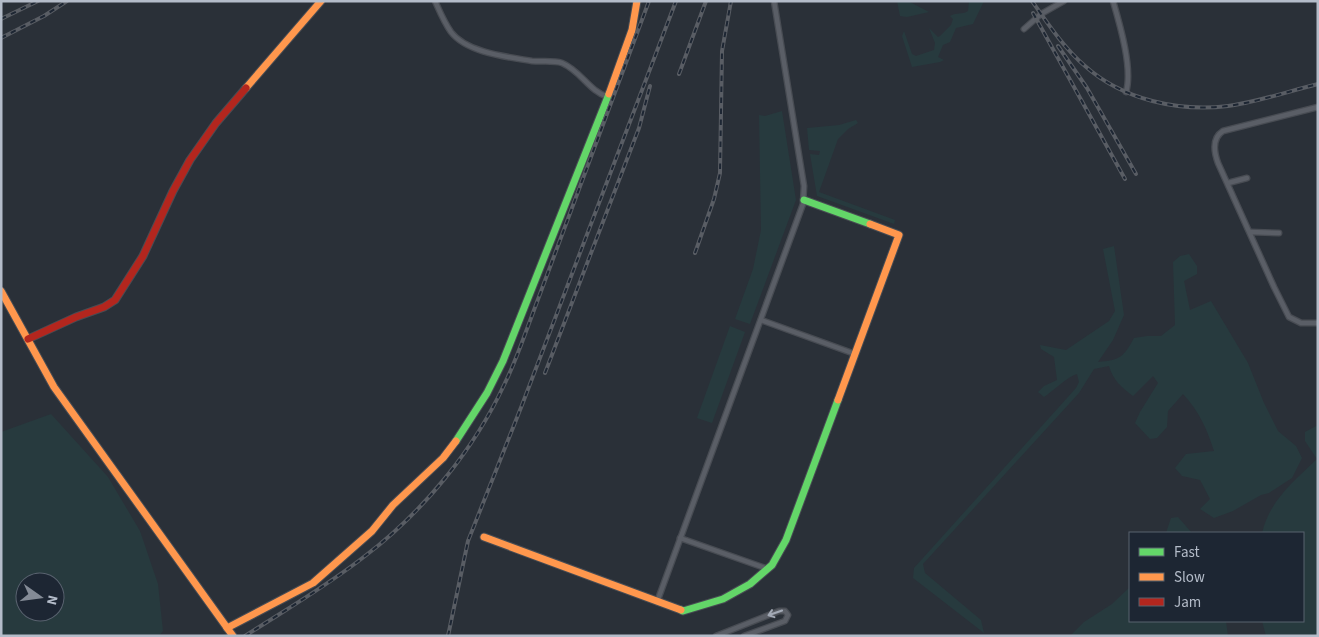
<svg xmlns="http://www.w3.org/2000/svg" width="1319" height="637" font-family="'Source Sans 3',sans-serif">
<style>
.green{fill:#273a3e;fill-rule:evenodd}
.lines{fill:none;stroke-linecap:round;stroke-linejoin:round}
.street-casing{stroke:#484c53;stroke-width:7}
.fast-casing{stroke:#484c53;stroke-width:9}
.slow-casing{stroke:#484c53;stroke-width:9}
.jam-casing{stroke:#484c53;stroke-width:9}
.street{stroke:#5a5e66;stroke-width:4.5}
.fast{stroke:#63d668;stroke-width:7}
.slow{stroke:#ff974d;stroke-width:7}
.jam{stroke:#b3261e;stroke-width:7}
.rail-casing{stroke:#595d64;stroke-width:4}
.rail{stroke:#1d2633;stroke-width:2;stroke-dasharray:5.5;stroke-linecap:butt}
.oneway{stroke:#a2a9b5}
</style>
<rect width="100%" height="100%" fill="#2a3038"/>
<!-- green -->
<g class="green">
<path d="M897,1H908L929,12L907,17L900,16Z"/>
<path d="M969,1H984L973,24L956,28L950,42L943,45L938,57L944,60L940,62L912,67L902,36L904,31L912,54L916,56L934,50L935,43L929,28L938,37L940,36L951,25L953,19L950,16C957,12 962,15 968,11Z"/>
<path d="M782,111L796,200L750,324L735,319L753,269L761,230L759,115L765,116Z"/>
<path d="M856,120L858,123L848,129L838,139L819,192L895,220L894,224L817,196L810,154L819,155L820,151L809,150L807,128L839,125Z"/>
<path d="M1114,246L1124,315L1113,340L1098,362C1120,360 1123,358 1134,338L1147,336H1161L1175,325L1173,262L1180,256L1189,254L1197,266V274L1184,281L1190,310L1211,301L1248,363L1264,403L1278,431L1296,446L1302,458L1292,478L1269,493L1261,495L1233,511L1214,518L1200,509L1210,499L1200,480L1182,476L1175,468L1186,454L1214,451C1207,429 1199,411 1183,394L1168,411L1167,427L1157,438L1150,439L1135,423L1140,412L1158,383L1153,376L1133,396C1121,387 1113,380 1109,366L1094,369L1079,393L923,564L925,573L981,620L984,633L913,578L914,568L1076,388L1079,382L1077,374C1067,377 1053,391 1044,397L1038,392L1044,386L1057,380L1054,357L1041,349L1040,345L1066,350L1109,321L1115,311L1103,249Z"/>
<path d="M730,326L745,332L712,423L697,418Z"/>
<path d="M51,414L108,477L140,531L158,584L163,631L159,636H1V432ZM25,582H55V612H25Z"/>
<path d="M1318,425V636H1266L1262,621H1303V533H1262C1270,500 1293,482 1317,459L1305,441V432Z"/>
<path d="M1178,517L1192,533H1166L1171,518Z"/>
<path d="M1130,587V621H1226L1228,636H1070L1084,622L1112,604Z"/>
</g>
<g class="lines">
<defs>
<g id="street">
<path d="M435,1C440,12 444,22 451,32C467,53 508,57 532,61C542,62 553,60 562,63C581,71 589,91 608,97"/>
<path d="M1113,1C1120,25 1133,69 1126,92"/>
<path d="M1024,29L1041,14L1064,1"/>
<path d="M1318,107L1223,131C1212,138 1214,152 1218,163L1274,287L1289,317L1301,323H1318"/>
<path d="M1228,183L1247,178"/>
<path d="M1250,232L1279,233"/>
<path d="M761,320L855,354"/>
<path d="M680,538L768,569"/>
<path d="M657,602L803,204L804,186L774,1"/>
<path d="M716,636L779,611H785L788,615L785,621L744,636"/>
</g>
<g id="fast">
<path d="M804,200L870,224"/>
<path d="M456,441L487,393L503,361L609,94"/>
<path d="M681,610L683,611L723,599L750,584L772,565L786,540L838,400"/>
</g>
<g id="slow">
<path d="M246,88L321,1"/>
<path d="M609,94L632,30L637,1"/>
<path d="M1,291L54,387L233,636"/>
<path d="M838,400L899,235L870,224"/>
<path d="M484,537L681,610"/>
<path d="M227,628L313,583L372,531L393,505L443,458L456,441"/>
</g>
<path id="jam" d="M28,339L76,317L104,307L115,300L143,256L173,191L190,160L216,123L246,88"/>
</defs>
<!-- street casing -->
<use href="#street" class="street-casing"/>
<!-- fast casing -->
<use href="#fast" class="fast-casing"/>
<!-- slow casing -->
<use href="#slow" class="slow-casing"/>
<!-- jam casing -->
<use href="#jam" class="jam-casing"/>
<!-- street -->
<use href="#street" class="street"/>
<!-- fast -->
<use href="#fast" class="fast"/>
<!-- slow -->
<use href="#slow" class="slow"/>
<!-- jam -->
<use href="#jam" class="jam"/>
<defs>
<g id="rail">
<path d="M1032,1C1048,24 1064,48 1085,66C1123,100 1179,112 1228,106C1258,102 1289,91 1318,84"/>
<path d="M1033,13L1125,179"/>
<path d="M1,19L38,1"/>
<path d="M1,38L44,16L67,1"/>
<path d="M1058,46L1087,88L1136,174"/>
<path d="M679,74L706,1"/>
<path d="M695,253L714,199L720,173L722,51L731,1"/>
<path d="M545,373L639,128L650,86"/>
<path d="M245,636C285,610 327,586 365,556C423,512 474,450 505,383C511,371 516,358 521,345L649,1"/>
<path d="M448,636L468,541L522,405L676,1"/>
</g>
</defs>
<!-- rail casing -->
<use href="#rail" class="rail-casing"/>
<!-- rail -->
<use href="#rail" class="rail"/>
</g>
<!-- one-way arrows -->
<defs><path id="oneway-shaft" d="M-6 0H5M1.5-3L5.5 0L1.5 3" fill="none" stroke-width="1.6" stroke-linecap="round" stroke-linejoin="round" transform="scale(1.25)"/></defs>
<use class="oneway" href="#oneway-shaft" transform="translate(775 613) rotate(161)"/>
<!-- border -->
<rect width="1319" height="637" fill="none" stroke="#b4bcc9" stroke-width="5"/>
<!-- legend -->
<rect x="1129" y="532" width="175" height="90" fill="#1d2633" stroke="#59626f"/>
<rect x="1139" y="548" width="25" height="8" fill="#63d668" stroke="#59626f"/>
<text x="1174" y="557" font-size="15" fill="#b4bcc9">Fast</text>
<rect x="1139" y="573" width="25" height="8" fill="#ff974d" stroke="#59626f"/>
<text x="1174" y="582" font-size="15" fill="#b4bcc9">Slow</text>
<rect x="1139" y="598" width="25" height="8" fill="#b3261e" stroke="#59626f"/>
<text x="1174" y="607" font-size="15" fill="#b4bcc9">Jam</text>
<!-- north arrow -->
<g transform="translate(40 597) rotate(104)"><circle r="24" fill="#1d2633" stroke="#59626f"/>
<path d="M0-4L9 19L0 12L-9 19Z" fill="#848b96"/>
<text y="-8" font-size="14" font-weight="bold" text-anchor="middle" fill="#b4bcc9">N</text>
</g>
</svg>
